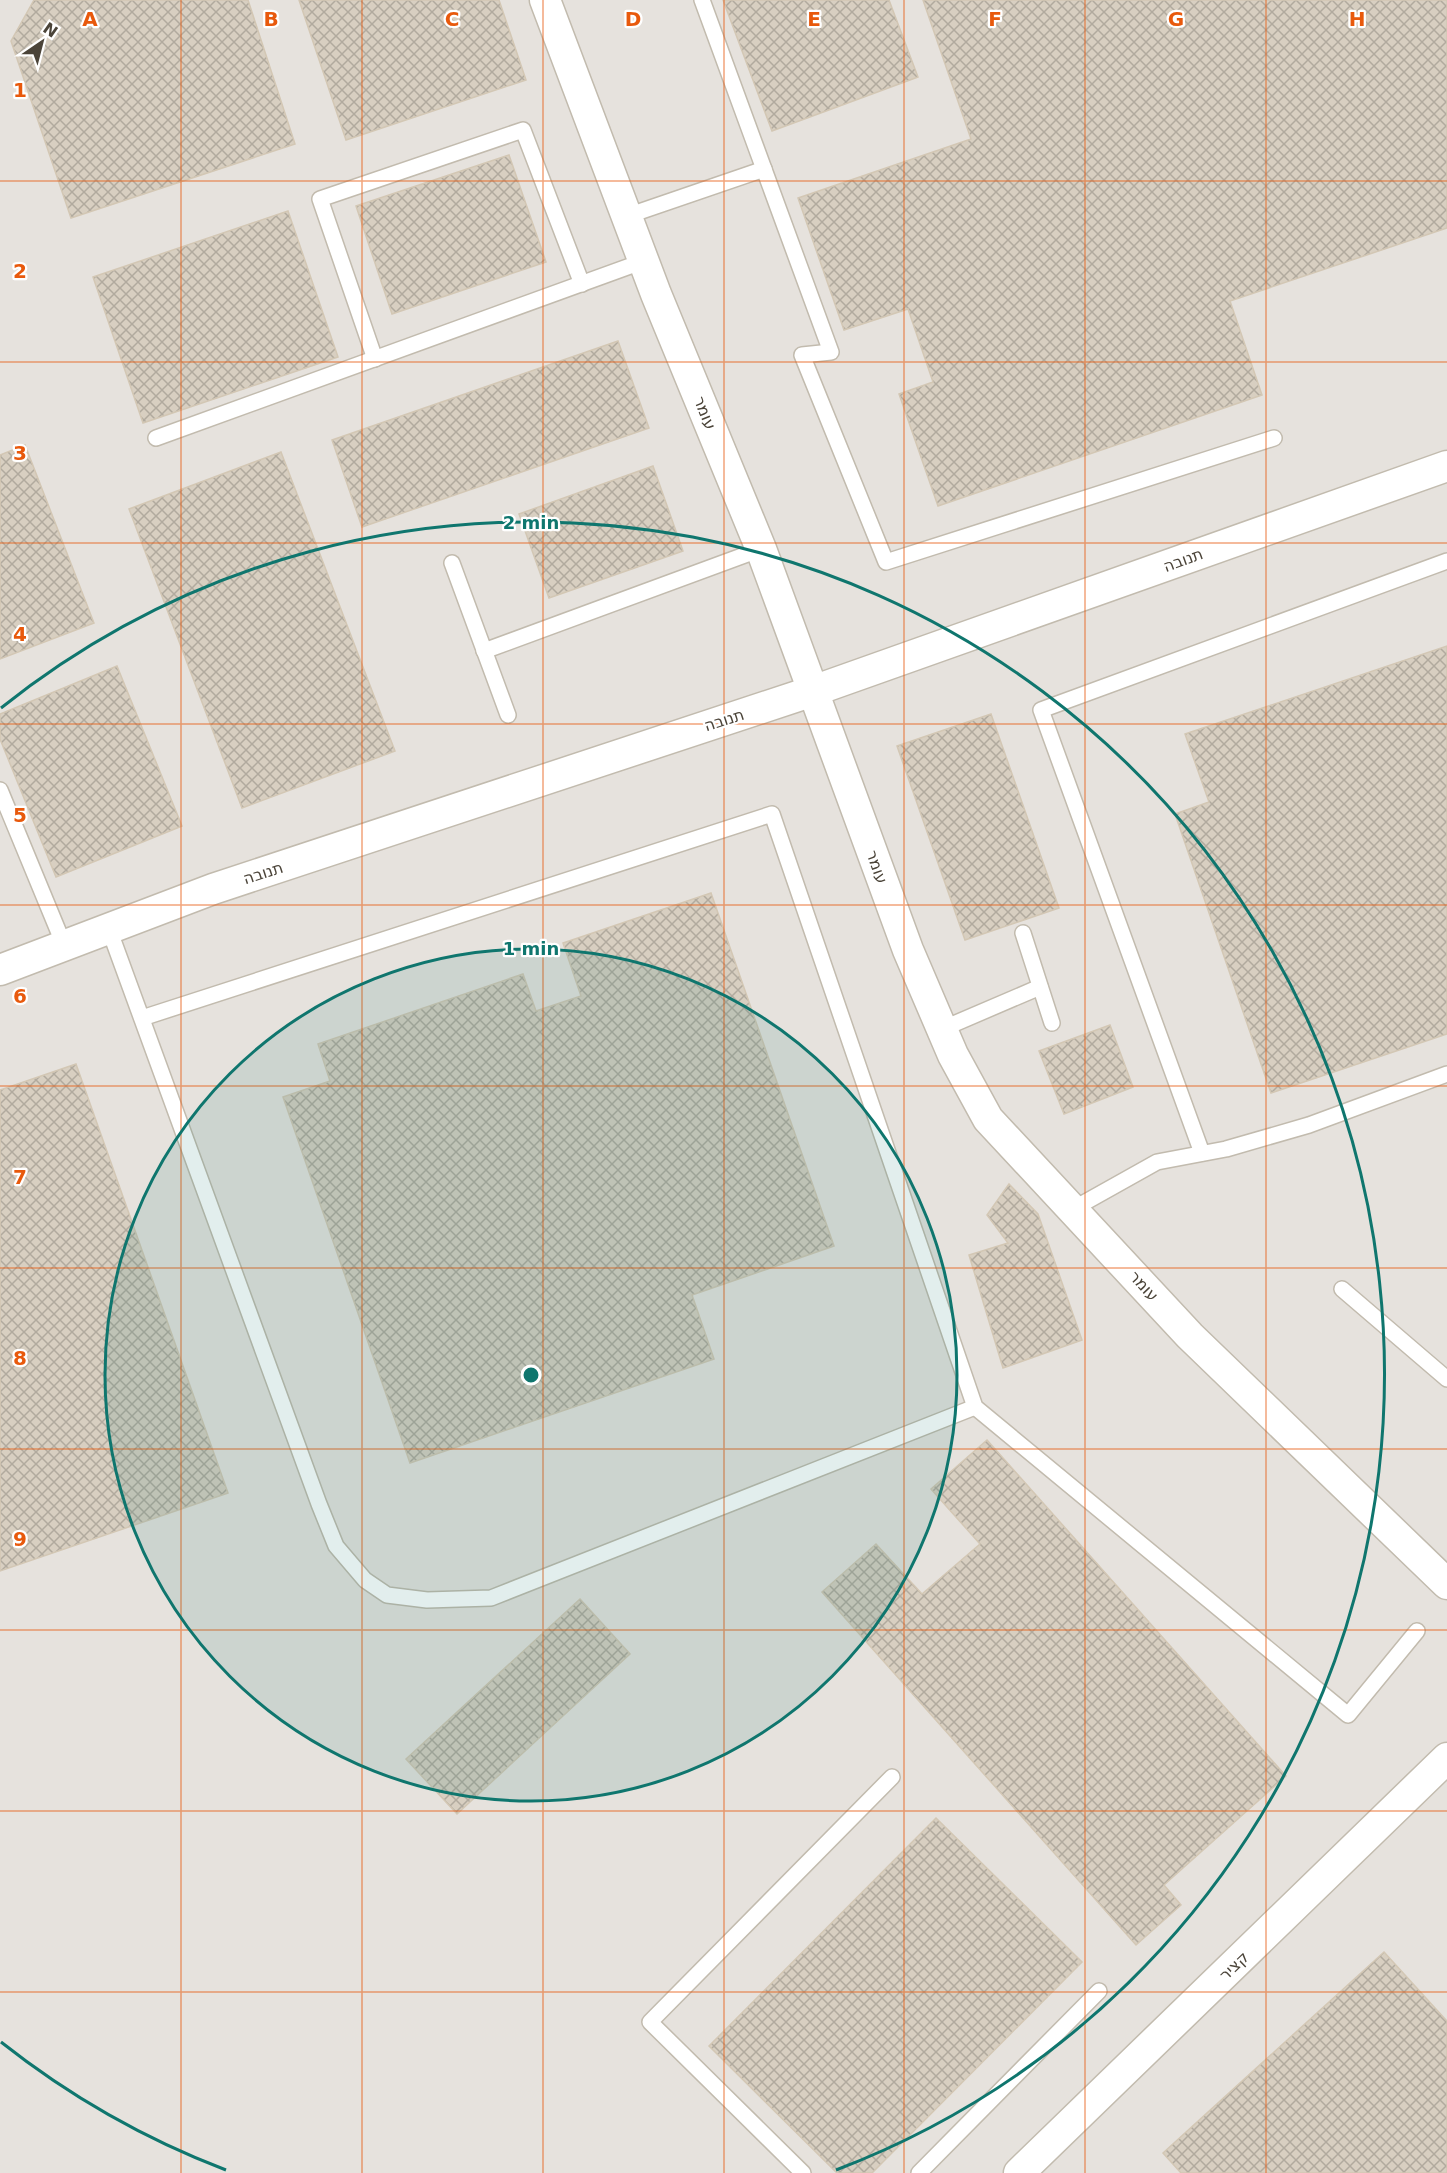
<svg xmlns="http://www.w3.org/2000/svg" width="1447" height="2173" font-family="'DejaVu Sans',Heebo,sans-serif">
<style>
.industrial{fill:#e6e2dd}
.building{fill:url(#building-cross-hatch);stroke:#d3c7b4;stroke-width:1.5}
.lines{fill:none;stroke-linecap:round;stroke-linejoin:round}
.lane-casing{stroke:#c2bbae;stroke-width:18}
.street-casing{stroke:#c2bbae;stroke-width:33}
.lane{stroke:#fff;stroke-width:15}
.street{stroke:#fff;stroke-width:30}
.grid{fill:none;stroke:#e8590c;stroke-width:1.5;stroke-opacity:0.55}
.ring{fill:none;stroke:#0f766e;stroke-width:3}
.labels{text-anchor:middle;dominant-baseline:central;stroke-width:4.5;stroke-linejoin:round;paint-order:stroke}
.street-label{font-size:16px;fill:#4b4439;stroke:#fff}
.grid-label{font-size:20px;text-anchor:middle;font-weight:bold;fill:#e8590c;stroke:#fff;stroke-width:4.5;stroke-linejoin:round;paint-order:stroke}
.centre{fill:#0f766e;stroke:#fff;stroke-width:3}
.ring-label{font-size:18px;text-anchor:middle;font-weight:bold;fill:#0f766e;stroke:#fff;stroke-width:4.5;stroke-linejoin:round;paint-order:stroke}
</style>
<defs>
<pattern id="building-cross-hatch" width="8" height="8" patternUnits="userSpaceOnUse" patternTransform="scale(1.5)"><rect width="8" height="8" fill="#d8cfc1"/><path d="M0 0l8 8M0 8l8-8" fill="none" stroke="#b1aa9e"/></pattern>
</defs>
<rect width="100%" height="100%" fill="#f6f3ec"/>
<!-- industrial -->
<rect class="industrial" x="0" y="0" width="1447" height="2173"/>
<!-- building -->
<g class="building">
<path d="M34,0H248L295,144L71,218L11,41Z"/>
<path d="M299,0H499L526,80L346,140Z"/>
<path d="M723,0H889L918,77L772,131Z"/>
<path d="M923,0H1447V228L1230,301L1262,395L938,506L899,394L933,382L908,309L844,330L798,198L971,139Z"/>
<path d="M509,155L546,262L392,314L356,206Z"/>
<path d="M288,211L338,357L143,423L93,277Z"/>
<path d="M618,341L649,428L362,527L332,440Z"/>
<path d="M25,445L94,623L0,659V455Z"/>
<path d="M281,452L395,751L242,808L129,509Z"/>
<path d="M653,466L683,551L549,598L519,514Z"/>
<path d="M1447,646V1034L1271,1093L1175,814L1209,802L1185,734Z"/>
<path d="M117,666L182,826L56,877L0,739V714Z"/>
<path d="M991,714L1059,908L965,940L897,746Z"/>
<path d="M711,893L834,1246L692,1295L714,1359L410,1463L283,1097L330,1081L318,1044L523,974L536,1011L581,996L563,943Z"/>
<path d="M1110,1025L1133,1087L1064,1114L1039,1051Z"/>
<path d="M76,1064L228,1493L0,1571V1090Z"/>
<path d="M1009,1184L1038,1214L1082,1340L1003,1368L969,1255L1008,1243L987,1215Z"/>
<path d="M987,1440L1286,1776L1164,1885L1181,1905L1136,1945L822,1592L876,1544L922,1594L980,1544L931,1489Z"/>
<path d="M580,1599L630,1654L457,1814L406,1759Z"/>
<path d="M936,1818L1082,1962L872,2173H837L709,2046Z"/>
<path d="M1384,1952L1447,2021V2173H1181L1163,2153Z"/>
</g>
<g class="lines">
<defs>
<g id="lane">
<path d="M702,0L831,352L802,355L886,562L1274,438"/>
<path d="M627,216L764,169"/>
<path d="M375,359L320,199L523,130L582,284"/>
<path d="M156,438L644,261"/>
<path d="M452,563L508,715"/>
<path d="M484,651L761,549"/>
<path d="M0,790L64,945"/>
<path d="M109,929L319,1504L336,1546L365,1580L387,1595L427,1600L491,1598L975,1407"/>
<path d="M1023,933L1052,1023"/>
<path d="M142,1018L772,814L975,1407L1348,1715L1417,1631"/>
<path d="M942,1029L1040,987"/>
<path d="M1202,1153L1041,710L1447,561"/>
<path d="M1073,1209L1157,1162L1226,1149L1309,1125L1447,1074"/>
<path d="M1342,1289L1447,1379"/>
<path d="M803,2173L650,2022L892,1777"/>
<path d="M919,2173L1099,1991"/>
</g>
<g id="street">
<path d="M545,0L656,294L761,549L908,950L953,1055L988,1119L1190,1336L1447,1584"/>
<path d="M0,970L213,889L813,691L1447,466"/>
<path d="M1019,2173L1447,1758"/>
</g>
</defs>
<!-- lane casing -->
<use href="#lane" class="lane-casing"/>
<!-- street casing -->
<use href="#street" class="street-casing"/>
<!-- lane -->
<use href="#lane" class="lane"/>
<!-- street -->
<use href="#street" class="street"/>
</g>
<!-- grid -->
<path class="grid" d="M181,0V2173M362,0V2173M543,0V2173M724,0V2173M904,0V2173M1085,0V2173M1266,0V2173M0,181H1447M0,362H1447M0,543H1447M0,724H1447M0,905H1447M0,1086H1447M0,1268H1447M0,1449H1447M0,1630H1447M0,1811H1447M0,1992H1447"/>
<!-- distance rings -->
<circle cx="531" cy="1375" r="426" fill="#0f766e" fill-opacity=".12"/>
<g class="ring">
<circle cx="531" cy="1375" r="426"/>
<path d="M226 2170A852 852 0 0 1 1 2042M1 708A852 852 0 1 1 836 2170"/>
</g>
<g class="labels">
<!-- street labels -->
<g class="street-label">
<text transform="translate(705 413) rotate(68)">עומר</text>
<text transform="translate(1183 560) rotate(-20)">תנובה</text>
<text transform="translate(724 720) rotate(-18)">תנובה</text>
<text transform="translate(877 867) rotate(70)">עומר</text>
<text transform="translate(263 873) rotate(-18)">תנובה</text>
<text transform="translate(1144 1286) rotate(47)">עומר</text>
<text transform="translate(1234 1966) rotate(-44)">קציר</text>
</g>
</g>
<g class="grid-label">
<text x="90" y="26">A</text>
<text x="271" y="26">B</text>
<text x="452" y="26">C</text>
<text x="633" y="26">D</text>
<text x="814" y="26">E</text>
<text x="995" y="26">F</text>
<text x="1176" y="26">G</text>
<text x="1357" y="26">H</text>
<text x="20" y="97">1</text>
<text x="20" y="278">2</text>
<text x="20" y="460">3</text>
<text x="20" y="641">4</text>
<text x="20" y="822">5</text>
<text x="20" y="1003">6</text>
<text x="20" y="1184">7</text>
<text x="20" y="1365">8</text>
<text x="20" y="1546">9</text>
</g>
<circle cx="531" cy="1375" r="9" class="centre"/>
<g class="ring-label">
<text x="531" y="529">2 min</text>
<text x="531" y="955">1 min</text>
</g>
<!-- north arrow -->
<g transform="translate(42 42) rotate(35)" stroke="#ffffff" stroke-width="4.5" paint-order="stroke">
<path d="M0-4.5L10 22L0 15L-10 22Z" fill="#4b4439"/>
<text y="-9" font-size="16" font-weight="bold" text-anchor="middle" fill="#4b4439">N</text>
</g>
</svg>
